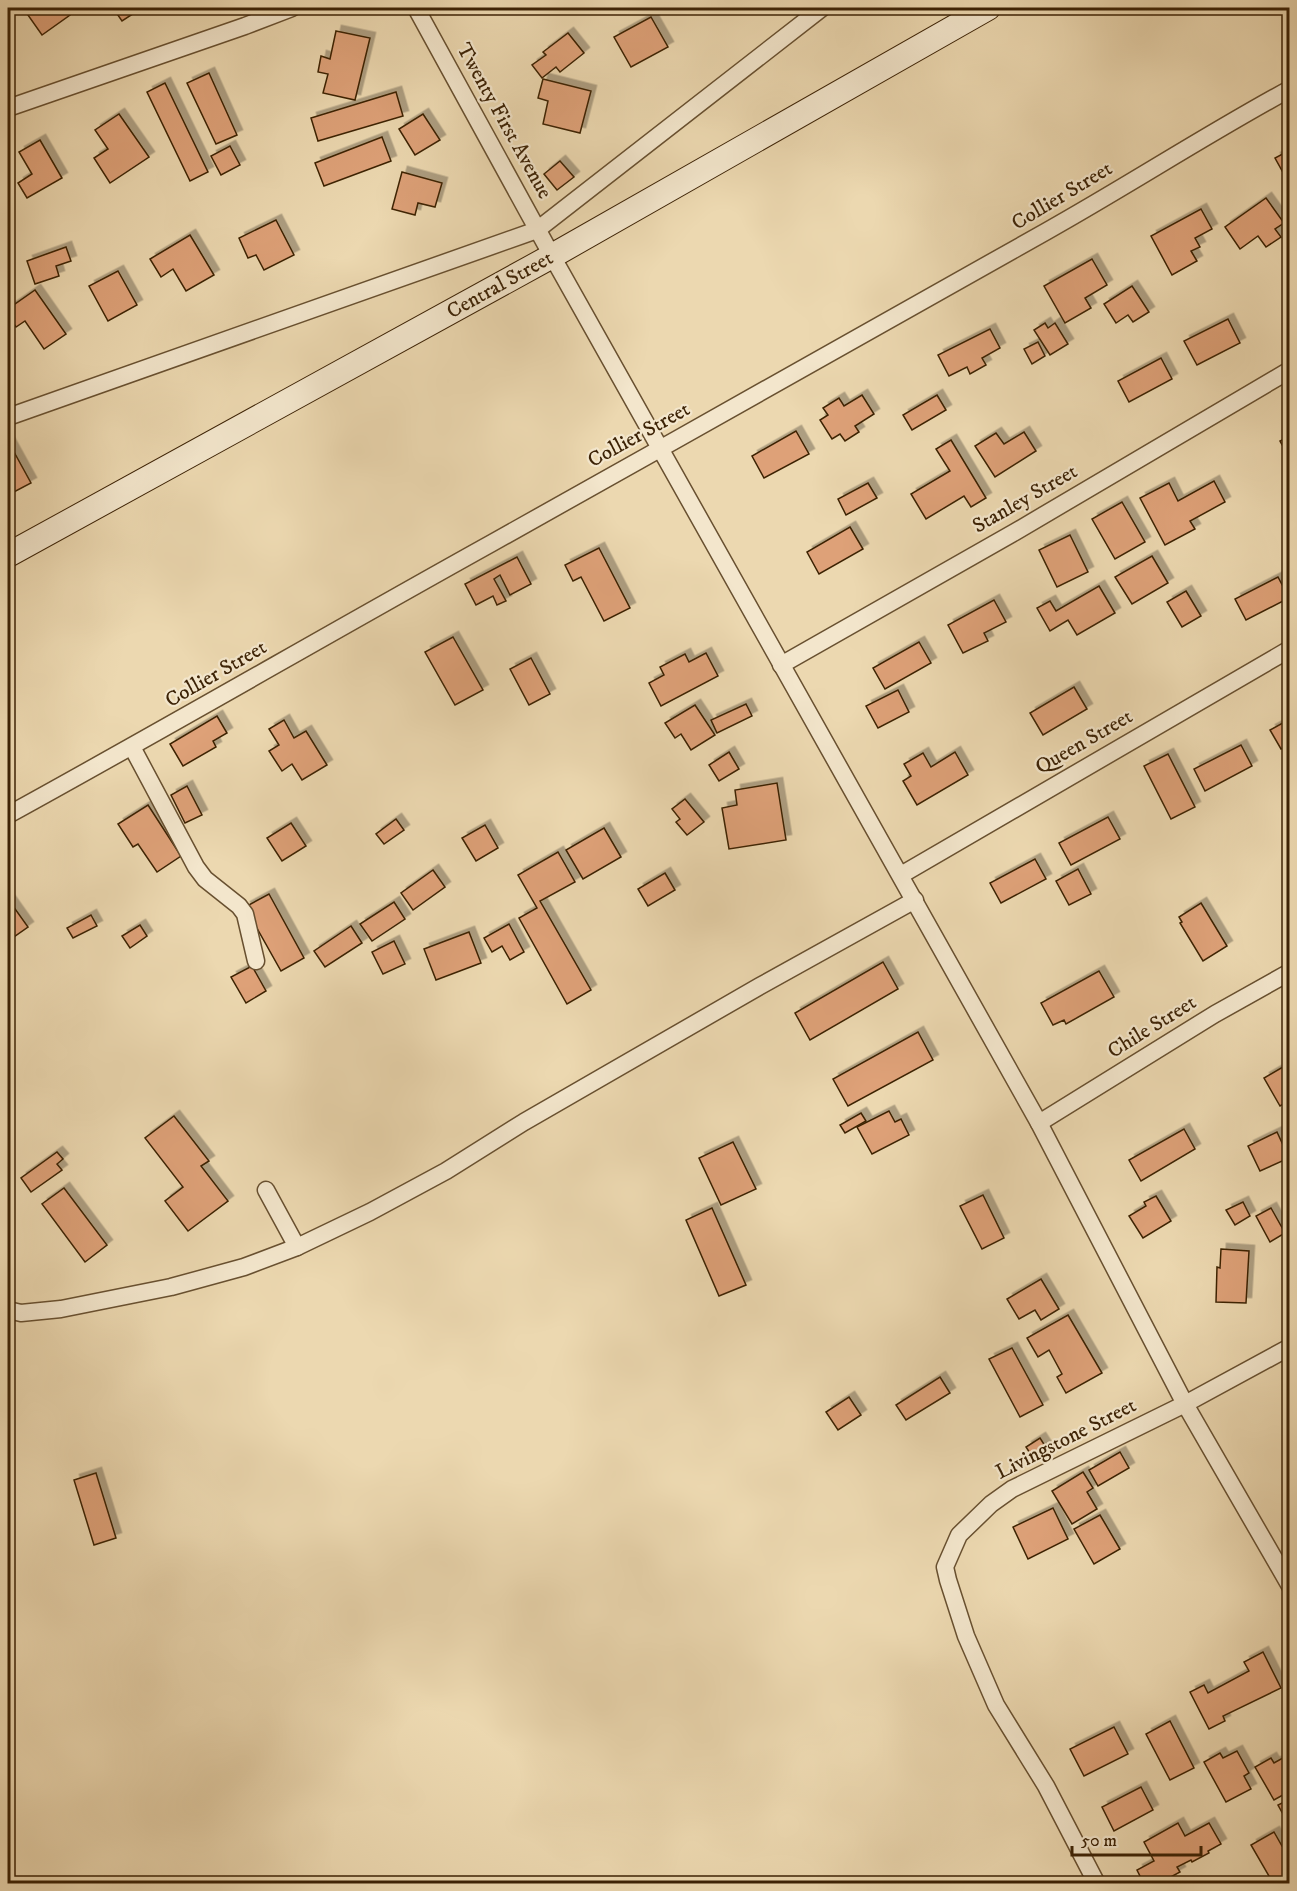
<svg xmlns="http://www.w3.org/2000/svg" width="1297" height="1891" font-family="'IM FELL DW Pica',serif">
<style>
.building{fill:#dea178;stroke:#3c2205;stroke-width:1.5;filter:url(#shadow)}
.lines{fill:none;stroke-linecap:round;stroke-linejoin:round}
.street-casing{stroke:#685030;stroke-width:19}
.secondary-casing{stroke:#3c2205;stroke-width:26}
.street{stroke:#f3e6cc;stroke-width:16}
.secondary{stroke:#f3e6cc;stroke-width:24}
.labels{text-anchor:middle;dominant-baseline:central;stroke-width:4.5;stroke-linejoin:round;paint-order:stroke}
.street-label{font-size:21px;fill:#3c2205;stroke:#f3e6cc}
</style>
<defs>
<filter id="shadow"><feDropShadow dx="5.5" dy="-5.5" stdDeviation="0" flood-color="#0004"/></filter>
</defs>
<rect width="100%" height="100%" fill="#ecd8b0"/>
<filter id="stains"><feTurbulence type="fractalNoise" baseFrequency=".00333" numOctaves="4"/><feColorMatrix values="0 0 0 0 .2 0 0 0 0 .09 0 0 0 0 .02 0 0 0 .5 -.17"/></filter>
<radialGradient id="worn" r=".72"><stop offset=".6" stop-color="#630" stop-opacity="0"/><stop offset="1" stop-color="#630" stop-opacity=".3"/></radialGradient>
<!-- building -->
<g class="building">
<path d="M23,8H65L70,15L42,35Z"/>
<path d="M113,8H142L122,21Z"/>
<path d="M651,17L668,47L631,67L614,37Z"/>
<path d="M336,31L370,38L355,100L323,93L328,74L318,72L321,56L330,59Z"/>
<path d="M568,33L584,53L560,72L556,67L542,78L532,65L546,55L543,52Z"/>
<path d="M209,73L237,135L216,144L187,83Z"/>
<path d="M543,79L591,91L580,133L543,124L548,101L538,98Z"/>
<path d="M165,83L208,172L190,181L147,92Z"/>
<path d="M396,92L403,116L318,141L311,118Z"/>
<path d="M119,114L149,157L110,183L94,158L108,149L95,130Z"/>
<path d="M423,114L440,140L415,155L399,129Z"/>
<path d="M382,137L391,161L324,186L315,163Z"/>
<path d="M40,140L62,178L27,198L18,183L32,174L19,152Z"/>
<path d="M230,146L240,165L221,175L211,156Z"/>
<path d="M1290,150V185L1275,158Z"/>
<path d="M560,161L574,177L557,190L544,174Z"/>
<path d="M402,172L442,183L435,207L418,203L415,215L392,209Z"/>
<path d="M1266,198L1284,223L1275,229L1281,237L1266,247L1258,236L1240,249L1225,227Z"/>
<path d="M1201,209L1212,229L1195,238L1200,247L1191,251L1197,261L1172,275L1151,236Z"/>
<path d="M276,220L294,255L264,270L256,255L248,258L239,238Z"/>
<path d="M190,235L214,275L186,291L173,269L161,277L150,259Z"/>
<path d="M66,247L71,261L56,266L59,276L35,284L27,261Z"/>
<path d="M1092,259L1107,285L1085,298L1091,308L1065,323L1044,286Z"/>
<path d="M118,271L137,305L108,321L89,286Z"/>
<path d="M1132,286L1149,312L1133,322L1128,315L1116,323L1104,304Z"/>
<path d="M35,290L66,334L44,349L25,321L16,327L8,315V309Z"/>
<path d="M1228,319L1240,343L1197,365L1184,341Z"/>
<path d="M1045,323L1048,328L1055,323L1068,344L1050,355L1034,330Z"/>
<path d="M990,329L1000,348L982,358L986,365L970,374L967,367L949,376L938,355Z"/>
<path d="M1038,342L1045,356L1032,364L1024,349Z"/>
<path d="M1161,358L1172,379L1129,402L1118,381Z"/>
<path d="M862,395L874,414L855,426L859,432L845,441L840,434L832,439L820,420L828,415L823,408L839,398L844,406Z"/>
<path d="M937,395L946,410L912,430L903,415Z"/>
<path d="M796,431L809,454L764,478L752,456Z"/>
<path d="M1024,432L1036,451L995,477L975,446L996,433L1004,444Z"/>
<path d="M1290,436V459L1280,441Z"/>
<path d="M951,440L986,498L971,507L964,496L926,519L911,494L950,471L936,449Z"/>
<path d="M8,441L31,483L12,493L8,486Z"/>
<path d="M1214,481L1225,502L1190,521L1195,529L1165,545L1140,498L1169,483L1178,501Z"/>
<path d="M868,483L877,498L846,515L838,499Z"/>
<path d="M1122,502L1145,542L1115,559L1092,519Z"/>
<path d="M850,527L863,549L819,574L807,552Z"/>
<path d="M1070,535L1088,572L1057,587L1039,550Z"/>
<path d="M599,548L630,608L604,621L581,577L573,581L565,565Z"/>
<path d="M1152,556L1168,583L1132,604L1115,577Z"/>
<path d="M517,557L531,584L510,595L500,575L494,579L506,601L497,605L493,596L476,605L465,584Z"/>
<path d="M1278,577L1289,598L1246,620L1235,599Z"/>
<path d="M1099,586L1115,613L1077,635L1068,620L1050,631L1037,608L1050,601L1056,611Z"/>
<path d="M1186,591L1201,616L1182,627L1167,602Z"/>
<path d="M994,600L1006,622L984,633L988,641L963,653L948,625Z"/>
<path d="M453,637L483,690L455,705L425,652Z"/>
<path d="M919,642L931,663L885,689L873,668Z"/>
<path d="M706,653L718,676L661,706L649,683L664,675L660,667L685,654L689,662Z"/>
<path d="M531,658L550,694L529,705L510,669Z"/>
<path d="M1074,687L1087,709L1043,735L1030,713Z"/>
<path d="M898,690L909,712L878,728L866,706Z"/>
<path d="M746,704L752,716L717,733L711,720Z"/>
<path d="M695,705L715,735L691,750L681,734L675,738L665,723Z"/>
<path d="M217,716L227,733L213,741L216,747L183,766L170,744Z"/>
<path d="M1290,719V745L1281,749L1270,730Z"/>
<path d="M284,720L294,738L306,731L327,765L302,780L292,764L282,771L269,751L279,745L269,729Z"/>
<path d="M1241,745L1252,766L1205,791L1194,769Z"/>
<path d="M729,752L739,769L719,781L709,765Z"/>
<path d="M955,752L968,775L917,805L903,781L911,776L904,764L923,753L931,767Z"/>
<path d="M1168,754L1195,807L1171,819L1144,766Z"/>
<path d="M777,783L786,840L729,849L722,808L737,805L735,790Z"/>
<path d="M187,786L202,815L185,823L171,795Z"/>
<path d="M685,799L704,822L687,835L676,822L680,819L672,809Z"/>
<path d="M148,805L181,856L157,872L138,844L133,847L118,824Z"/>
<path d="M1108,817L1120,839L1071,865L1059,843Z"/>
<path d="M396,819L404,830L384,844L376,834Z"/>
<path d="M291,823L306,846L282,861L267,838Z"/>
<path d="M485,825L498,848L476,861L462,838Z"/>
<path d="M604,828L621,857L583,879L566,850Z"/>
<path d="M558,852L575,882L540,901L591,990L567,1004L519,918L537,908L518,875Z"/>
<path d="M1035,859L1046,879L1001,903L990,883Z"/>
<path d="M1078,869L1091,894L1069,905L1056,881Z"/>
<path d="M433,870L445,887L413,910L401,893Z"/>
<path d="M665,873L675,890L648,906L638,889Z"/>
<path d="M269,894L304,958L281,971L245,907Z"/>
<path d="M8,899L28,927L8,941Z"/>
<path d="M394,902L405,919L372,941L360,924Z"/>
<path d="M1201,903L1227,946L1203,961L1180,923L1182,922L1179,917Z"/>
<path d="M91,915L97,926L73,938L67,928Z"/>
<path d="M509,924L524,952L510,960L502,946L492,952L484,938Z"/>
<path d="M140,925L147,936L130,948L122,936Z"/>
<path d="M351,926L362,943L325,967L314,951Z"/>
<path d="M469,932L481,963L436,980L424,949Z"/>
<path d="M394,941L405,964L383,974L372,952Z"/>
<path d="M883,962L898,989L810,1040L795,1013Z"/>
<path d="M252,966L266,991L246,1003L231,977Z"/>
<path d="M1099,971L1114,997L1066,1024L1064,1020L1053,1025L1041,1003Z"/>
<path d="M918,1032L933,1060L848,1106L833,1079Z"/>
<path d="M1288,1064L1290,1100L1280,1106L1264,1078Z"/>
<path d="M889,1111L895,1122L901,1119L909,1135L872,1154L857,1127Z"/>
<path d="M861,1113L866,1121L845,1133L840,1125Z"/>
<path d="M174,1116L209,1161L201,1166L228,1201L188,1231L165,1201L183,1187L145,1138Z"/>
<path d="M1184,1129L1195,1149L1141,1181L1129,1160Z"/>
<path d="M1277,1132L1289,1158L1260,1171L1248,1146Z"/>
<path d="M733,1142L756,1189L721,1205L699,1158Z"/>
<path d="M57,1152L63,1159L57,1164L62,1170L31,1192L21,1178Z"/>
<path d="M64,1188L107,1245L85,1262L42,1204Z"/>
<path d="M983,1195L1004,1238L982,1249L960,1206Z"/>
<path d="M1156,1196L1171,1221L1143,1238L1129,1216L1146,1206L1144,1202Z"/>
<path d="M1243,1202L1250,1216L1235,1225L1226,1210Z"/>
<path d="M712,1208L746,1285L719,1296L686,1220Z"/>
<path d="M1271,1208L1285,1233L1270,1242L1256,1216Z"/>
<path d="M1221,1249L1249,1251L1246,1303L1216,1302L1217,1267L1220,1268Z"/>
<path d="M1041,1279L1059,1309L1041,1320L1035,1310L1019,1319L1007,1299Z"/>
<path d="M1068,1315L1102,1373L1066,1393L1057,1377L1062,1374L1049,1350L1038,1357L1027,1338Z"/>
<path d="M1012,1348L1043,1405L1020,1417L989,1359Z"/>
<path d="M940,1377L950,1393L906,1420L896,1405Z"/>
<path d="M849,1397L861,1415L838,1430L826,1412Z"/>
<path d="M1040,1438L1049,1452L1035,1461L1026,1447Z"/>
<path d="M1120,1452L1129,1468L1098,1486L1089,1470Z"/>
<path d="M1083,1472L1093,1488L1087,1492L1097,1509L1072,1524L1052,1491Z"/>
<path d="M96,1473L116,1538L94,1545L74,1480Z"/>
<path d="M1053,1508L1068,1539L1028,1559L1013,1527Z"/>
<path d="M1100,1515L1120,1549L1094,1564L1074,1529Z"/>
<path d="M1263,1652L1281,1688L1223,1716L1225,1721L1209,1729L1190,1692L1204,1685L1208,1693L1249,1671L1244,1662Z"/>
<path d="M1170,1721L1194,1768L1170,1780L1146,1734Z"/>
<path d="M1114,1727L1128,1754L1084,1776L1070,1749Z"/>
<path d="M1237,1751L1249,1773L1244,1776L1251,1789L1226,1802L1204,1762L1220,1753L1223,1758Z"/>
<path d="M1290,1754V1791L1274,1800L1255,1767L1271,1758L1274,1763Z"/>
<path d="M1141,1787L1153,1810L1114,1831L1102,1807Z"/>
<path d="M1290,1799V1827L1278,1805Z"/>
<path d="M1178,1823L1185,1836L1209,1823L1221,1844L1208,1851L1209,1853L1192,1862L1191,1860L1177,1867L1180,1872L1158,1884H1144L1137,1870L1154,1861L1144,1842Z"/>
<path d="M1274,1832L1282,1846L1288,1843L1290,1846V1874L1273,1883L1251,1845Z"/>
</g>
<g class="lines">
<defs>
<g id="street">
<path d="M416,8L552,256L1039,1123L1185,1404L1290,1586"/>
<path d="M8,108L245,26L292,8"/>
<path d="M8,417L537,230L822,8"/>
<path d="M781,665L1015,532L1290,370"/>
<path d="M132,747L196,867L205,879L239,906L245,914L256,961"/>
<path d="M8,815C170,726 330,633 492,543C677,439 862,336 1047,231C1129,185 1207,134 1290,89"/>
<path d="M901,875L1290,649"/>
<path d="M1039,1123L1215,1014L1290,972"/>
<path d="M266,1190L297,1247L370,1212L446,1171L524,1122L760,986L915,900"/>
<path d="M8,1310L21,1313L61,1309L171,1287L244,1267L297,1247"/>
<path d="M1097,1884L1046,1786L996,1705L966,1636L948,1580L945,1567L959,1535L991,1504L1012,1489L1185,1404L1290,1347"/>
</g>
<path id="secondary" d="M8,555L552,256L988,8"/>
</defs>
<!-- street casing -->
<use href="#street" class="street-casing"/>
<!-- secondary casing -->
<use href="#secondary" class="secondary-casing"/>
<!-- street -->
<use href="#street" class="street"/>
<!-- secondary -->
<use href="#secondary" class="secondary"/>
</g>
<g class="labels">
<!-- street labels -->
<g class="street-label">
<text transform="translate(504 121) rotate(61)">Twenty First Avenue</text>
<text transform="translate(1062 196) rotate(-31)">Collier Street</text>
<text transform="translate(500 285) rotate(-29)">Central Street</text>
<text transform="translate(639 435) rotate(-29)">Collier Street</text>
<text transform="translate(1025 499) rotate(-30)">Stanley Street</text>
<text transform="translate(216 674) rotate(-30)">Collier Street</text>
<text transform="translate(1084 742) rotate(-30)">Queen Street</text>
<text transform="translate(1152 1027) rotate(-32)">Chile Street</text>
<text transform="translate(1066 1439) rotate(-27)">Livingstone Street</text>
</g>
</g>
<!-- margin -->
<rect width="1297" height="1891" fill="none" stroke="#ecd8b0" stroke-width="30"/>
<rect x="9" y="9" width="1279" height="1873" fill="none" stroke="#3c2205" stroke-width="3"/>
<rect x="15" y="15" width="1267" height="1861" fill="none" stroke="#3c2205" stroke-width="1.5"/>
<!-- scale -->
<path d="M1072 1846v9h129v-9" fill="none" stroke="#3c2205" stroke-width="3"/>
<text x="1081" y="1846" font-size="18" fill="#3c2205" stroke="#f3e6cc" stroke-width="4.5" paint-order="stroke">50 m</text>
<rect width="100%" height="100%" filter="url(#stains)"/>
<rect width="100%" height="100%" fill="url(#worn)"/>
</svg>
